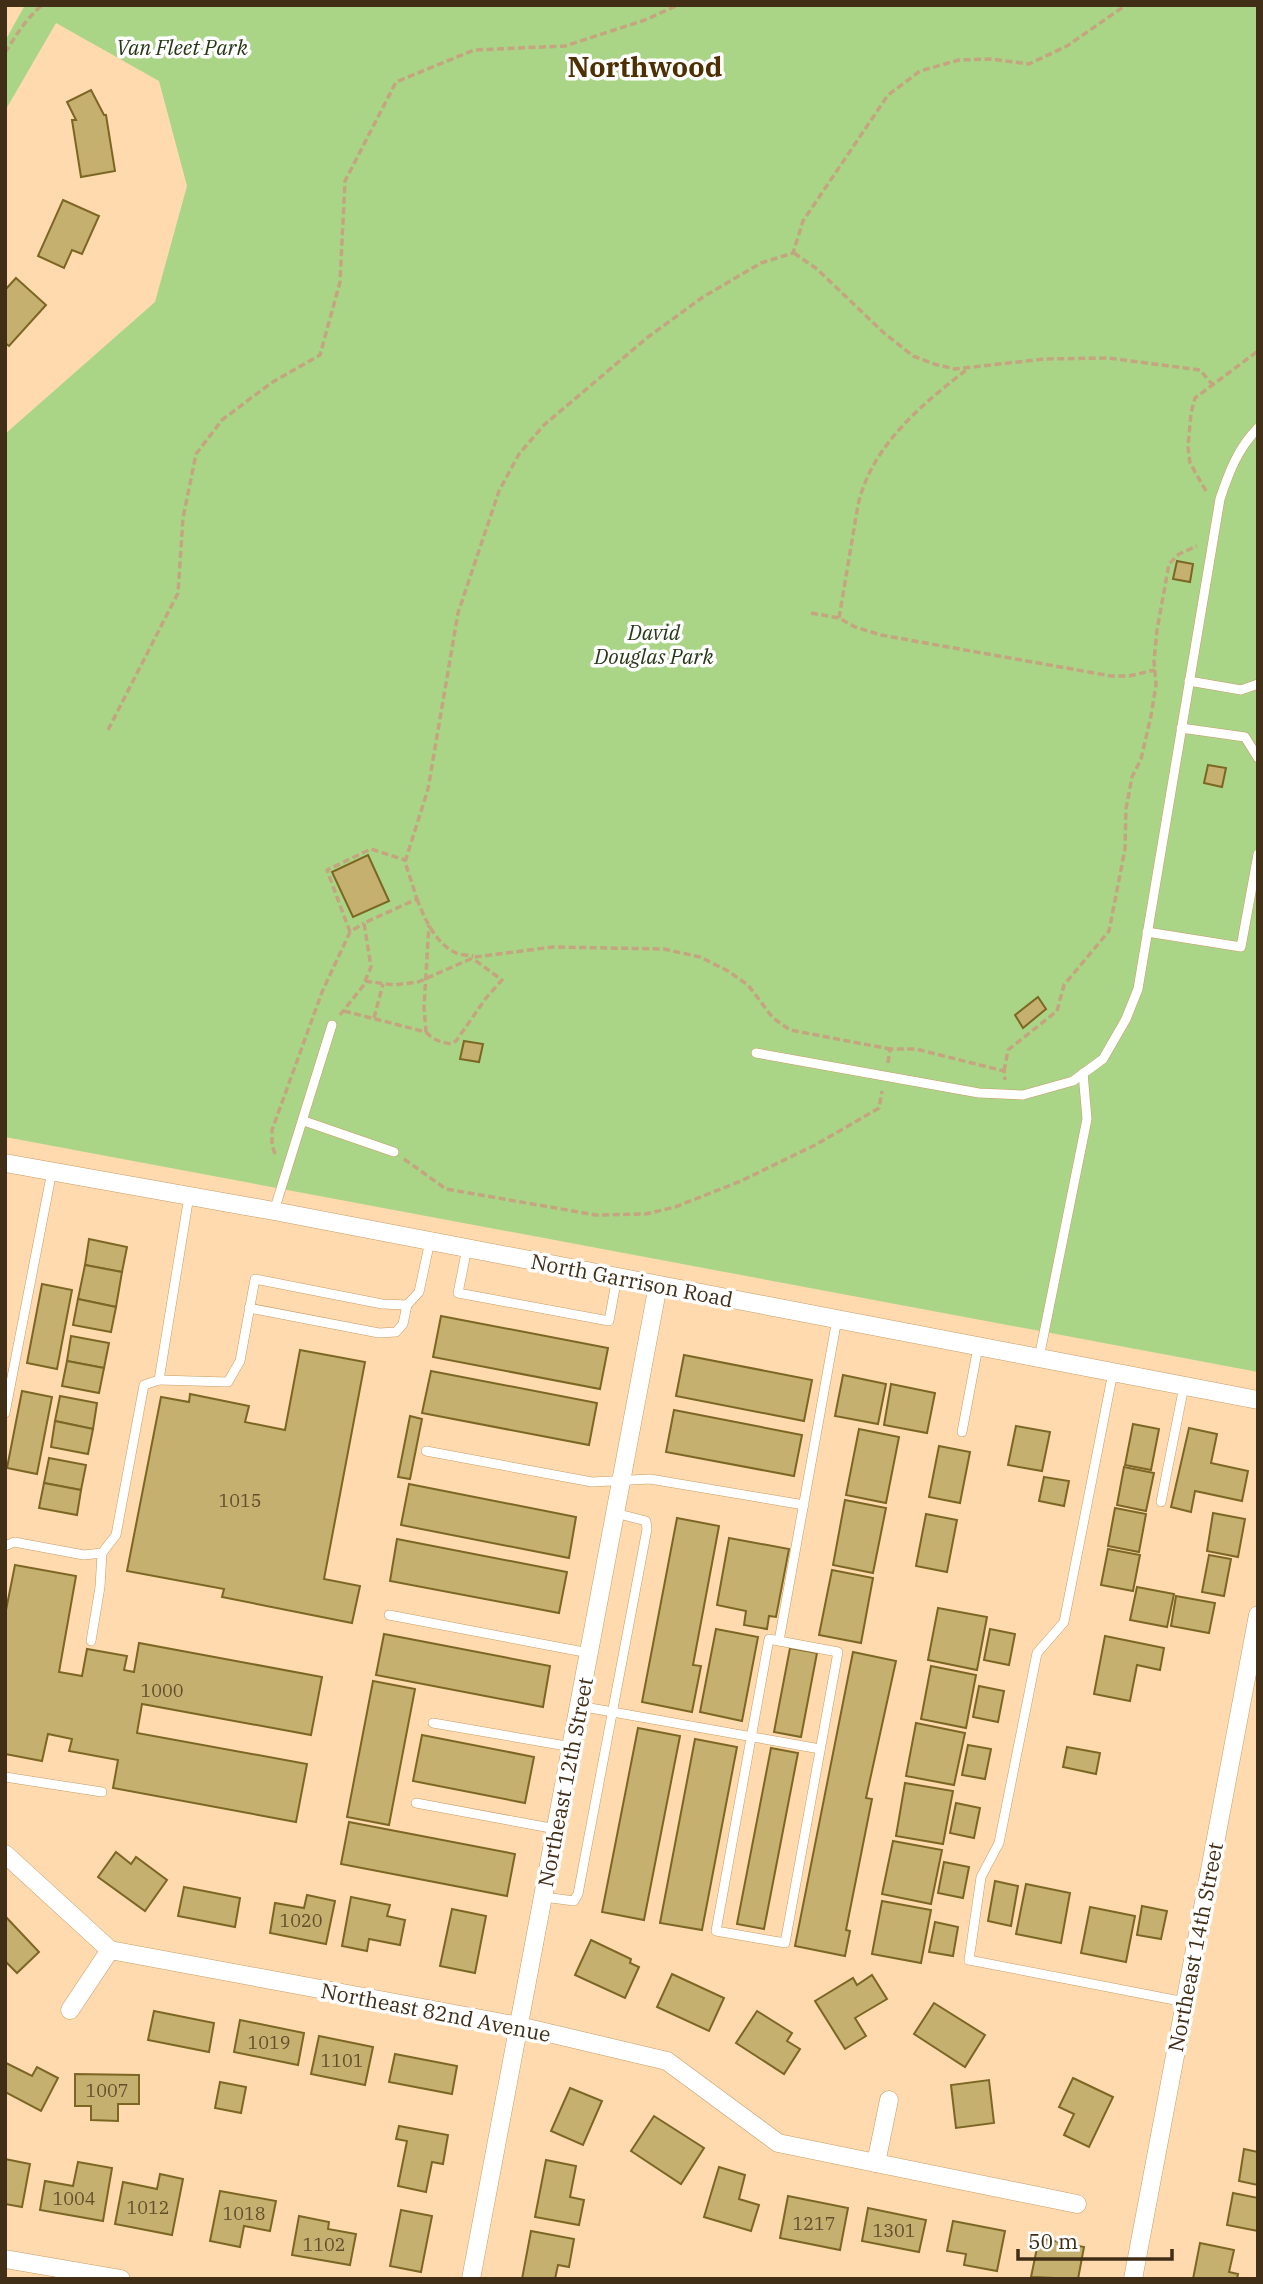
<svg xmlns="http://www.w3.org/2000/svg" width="1263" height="2284" font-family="'IBM Plex Serif',serif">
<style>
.green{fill:#aad587}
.building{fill:#c6b06f;stroke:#7b6624;stroke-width:2}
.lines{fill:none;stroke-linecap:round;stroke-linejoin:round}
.service-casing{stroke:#c79c65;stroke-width:10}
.minor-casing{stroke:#c79c65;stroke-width:19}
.path{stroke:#c4a57f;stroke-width:3.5;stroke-dasharray:7 3.5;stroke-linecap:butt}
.service{stroke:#fff;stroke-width:9}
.minor{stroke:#fff;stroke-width:18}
.labels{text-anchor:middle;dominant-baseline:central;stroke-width:7;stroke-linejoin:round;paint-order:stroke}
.number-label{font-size:18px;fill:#624e2d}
.park-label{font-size:21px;font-style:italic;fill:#253714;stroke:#fff}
.street-label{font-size:21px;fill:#402e17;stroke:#fff}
.district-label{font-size:28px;font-weight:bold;fill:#4d2f01;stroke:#fff}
</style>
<rect width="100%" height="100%" fill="#ffdaae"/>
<!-- green -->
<path class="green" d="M25,5H1258V1372L5,1137V434L155,302L187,186L159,81L56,23L5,111V41Z"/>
<!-- building -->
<g class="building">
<path d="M91,90L104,115H106L115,171L81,177L72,120H76L67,102Z"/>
<path d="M63,200L99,216L82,254L72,250L64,268L38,256Z"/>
<path d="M16,278L46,305L9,346L5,343V290Z"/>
<path d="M1177,561L1193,564L1190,582L1173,579Z"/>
<path d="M1208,765L1226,768L1222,787L1204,783Z"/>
<path d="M368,855L389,901L353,917L332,872Z"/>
<path d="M1038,997L1046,1009L1023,1028L1015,1015Z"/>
<path d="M464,1041L483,1044L479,1062L460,1059Z"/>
<path d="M89,1239L127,1247L122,1272L85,1265Z"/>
<path d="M85,1265L122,1272L116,1307L78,1299Z"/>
<path d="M42,1284L72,1290L57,1369L27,1363Z"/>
<path d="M78,1299L116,1307L111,1332L73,1325Z"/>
<path d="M441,1316L608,1348L600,1389L433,1357Z"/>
<path d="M71,1336L109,1343L104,1368L67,1361Z"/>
<path d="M300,1350L365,1362L324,1579L360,1586L352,1623L222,1597L224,1589L127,1571L161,1397L189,1402L190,1394L249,1406L245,1422L285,1430Z"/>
<path d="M684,1355L812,1380L804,1421L676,1396Z"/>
<path d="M67,1361L104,1368L99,1393L62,1386Z"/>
<path d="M431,1371L597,1403L589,1445L422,1413Z"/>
<path d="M843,1375L886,1384L878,1424L835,1416Z"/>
<path d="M891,1384L935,1393L927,1433L884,1425Z"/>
<path d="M22,1391L52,1397L37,1474L7,1468Z"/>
<path d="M60,1396L97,1403L93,1429L55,1421Z"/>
<path d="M674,1410L802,1435L794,1476L666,1452Z"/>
<path d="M410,1416L422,1419L410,1479L398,1477Z"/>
<path d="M55,1421L93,1429L88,1454L51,1447Z"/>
<path d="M1133,1424L1159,1429L1151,1470L1125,1465Z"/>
<path d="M1016,1426L1050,1432L1042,1471L1008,1465Z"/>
<path d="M1189,1428L1217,1434L1211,1463L1248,1471L1242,1501L1195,1491L1191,1512L1171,1507Z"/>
<path d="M859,1429L899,1437L886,1503L846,1495Z"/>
<path d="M939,1446L970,1452L960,1503L929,1497Z"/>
<path d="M49,1458L86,1465L81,1490L44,1483Z"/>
<path d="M1124,1467L1154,1473L1146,1511L1117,1505Z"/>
<path d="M1044,1477L1069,1481L1064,1506L1039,1501Z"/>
<path d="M44,1483L81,1490L77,1515L39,1508Z"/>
<path d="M409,1484L576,1517L569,1558L401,1525Z"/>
<path d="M845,1500L886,1508L873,1573L833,1565Z"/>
<path d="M1115,1508L1146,1514L1139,1552L1108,1546Z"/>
<path d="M1213,1513L1245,1519L1238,1557L1207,1551Z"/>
<path d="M926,1514L957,1520L947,1572L916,1566Z"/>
<path d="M677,1518L719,1526L693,1665L701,1666L692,1712L642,1702Z"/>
<path d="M729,1538L789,1549L776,1617L769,1616L767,1629L744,1625L746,1611L717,1605Z"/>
<path d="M397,1539L567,1572L559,1613L390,1581Z"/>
<path d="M1108,1549L1140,1555L1133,1591L1101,1585Z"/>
<path d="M1209,1555L1231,1559L1224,1596L1202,1592Z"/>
<path d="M15,1565L76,1576L59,1672L82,1676L87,1649L127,1656L124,1670L134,1672L139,1643L322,1677L311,1735L142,1704L137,1733L307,1764L296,1822L113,1788L118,1760L69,1751L72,1739L48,1734L42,1761L5,1754V1615Z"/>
<path d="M832,1570L873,1578L861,1643L819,1635Z"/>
<path d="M1137,1587L1174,1594L1167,1627L1130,1620Z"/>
<path d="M1176,1596L1215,1603L1209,1633L1171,1626Z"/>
<path d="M938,1608L987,1617L977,1670L928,1660Z"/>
<path d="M716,1629L758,1637L742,1721L700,1712Z"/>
<path d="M990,1629L1015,1634L1009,1665L984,1660Z"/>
<path d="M384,1634L550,1666L543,1707L376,1675Z"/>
<path d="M1105,1636L1164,1648L1160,1670L1137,1665L1130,1701L1094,1694Z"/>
<path d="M790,1648L817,1653L801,1737L774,1732Z"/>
<path d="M853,1652L896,1661L866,1798L872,1799L846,1930L850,1931L845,1956L795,1946Z"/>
<path d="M931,1666L976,1675L966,1728L921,1719Z"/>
<path d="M373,1681L415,1689L389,1825L347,1817Z"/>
<path d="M979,1686L1004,1691L998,1722L973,1717Z"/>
<path d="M916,1723L965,1733L954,1785L906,1776Z"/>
<path d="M638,1728L680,1736L644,1920L602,1912Z"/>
<path d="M422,1735L534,1757L525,1803L413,1781Z"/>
<path d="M695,1739L737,1747L702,1930L660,1923Z"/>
<path d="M968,1745L991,1749L985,1779L962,1775Z"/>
<path d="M1067,1747L1100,1753L1096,1774L1063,1767Z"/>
<path d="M771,1748L798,1753L764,1929L737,1924Z"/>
<path d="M905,1783L953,1791L943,1844L896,1836Z"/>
<path d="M956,1803L980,1808L974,1838L950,1833Z"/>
<path d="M349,1822L515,1854L507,1896L341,1864Z"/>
<path d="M893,1841L942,1850L931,1904L882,1894Z"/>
<path d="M116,1852L131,1864L136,1857L167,1880L145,1911L98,1877Z"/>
<path d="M944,1862L969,1867L963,1898L938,1893Z"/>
<path d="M995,1881L1018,1886L1011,1926L988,1921Z"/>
<path d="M1026,1884L1070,1893L1061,1943L1016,1934Z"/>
<path d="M184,1887L240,1898L235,1927L178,1916Z"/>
<path d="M307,1895L335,1901L326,1944L270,1933L275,1903L304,1908Z"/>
<path d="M351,1897L390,1905L387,1916L405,1920L400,1945L369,1939L367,1951L342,1946Z"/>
<path d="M882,1901L931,1910L921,1963L872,1954Z"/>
<path d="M1142,1906L1167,1911L1161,1939L1137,1935Z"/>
<path d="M1090,1907L1135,1916L1126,1962L1081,1953Z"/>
<path d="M452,1909L486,1916L475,1973L440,1966Z"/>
<path d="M5,1916L39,1952L17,1973L5,1961Z"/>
<path d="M935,1922L958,1927L953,1956L929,1952Z"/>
<path d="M591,1940L631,1959L630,1963L639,1967L625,1998L575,1975Z"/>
<path d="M672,1974L724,1998L709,2031L657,2007Z"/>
<path d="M872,1975L887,1999L855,2018L866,2036L845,2049L815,2001L853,1978L857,1985Z"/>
<path d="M934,2003L985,2035L965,2067L914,2034Z"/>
<path d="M154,2011L214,2023L209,2052L148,2040Z"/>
<path d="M757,2011L792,2033L787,2041L800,2049L784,2074L736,2043Z"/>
<path d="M240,2020L304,2033L298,2065L234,2052Z"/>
<path d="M319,2036L373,2047L365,2085L311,2074Z"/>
<path d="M395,2054L457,2066L452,2094L389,2082Z"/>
<path d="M6,2063L32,2076L37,2067L58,2078L41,2111L5,2092Z"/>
<path d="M75,2074L139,2075V2104H118V2121L91,2120V2106H75Z"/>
<path d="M1073,2078L1113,2097L1089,2147L1064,2135L1074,2114L1059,2107Z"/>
<path d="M989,2080L994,2123L956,2128L951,2085Z"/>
<path d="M220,2082L246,2087L241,2113L215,2108Z"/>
<path d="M570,2088L602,2101L583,2145L551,2131Z"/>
<path d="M654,2116L704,2148L681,2184L631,2151Z"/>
<path d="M399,2126L448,2135L443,2164L432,2162L426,2192L398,2186L407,2141L396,2139Z"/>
<path d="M1244,2149L1258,2152V2185L1239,2181Z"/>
<path d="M5,2159L30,2164L22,2207L5,2204Z"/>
<path d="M546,2160L576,2166L570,2197L584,2200L579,2225L535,2217Z"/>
<path d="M78,2162L112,2168L103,2221L40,2210L45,2181L73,2186Z"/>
<path d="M719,2167L745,2175L739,2199L759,2205L751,2231L704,2217Z"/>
<path d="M160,2174L183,2179L172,2235L115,2224L123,2182L157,2189Z"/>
<path d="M220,2191L276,2201L270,2231L244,2226L240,2247L210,2241Z"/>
<path d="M1233,2193L1258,2198V2231L1227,2225Z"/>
<path d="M788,2196L848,2208L840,2250L780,2238Z"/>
<path d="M868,2208L926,2220L919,2252L862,2241Z"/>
<path d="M401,2210L432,2216L421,2272L390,2266Z"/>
<path d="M299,2216L329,2222L328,2229L356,2234L350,2265L292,2255Z"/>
<path d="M953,2221L1005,2231L997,2271L964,2265L966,2254L947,2251Z"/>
<path d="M531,2231L574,2239L569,2267L558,2265L555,2279H522Z"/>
<path d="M1039,2238L1084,2247L1078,2279L1031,2277Z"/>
<path d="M1200,2243L1234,2250L1229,2272L1238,2274L1237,2279H1193Z"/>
</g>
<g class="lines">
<defs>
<g id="service">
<path d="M1189,681L1241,690L1258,684"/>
<path d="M1181,728L1245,737L1258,758"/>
<path d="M1147,932L1241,947L1258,854"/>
<path d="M756,1053L979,1093L1023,1095L1073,1081L1103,1059L1126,1019L1138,989L1220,499C1229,472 1238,448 1258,428"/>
<path d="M304,1121L394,1152"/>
<path d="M274,1211L332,1025"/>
<path d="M467,1248L458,1293L609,1321L617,1277"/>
<path d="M249,1308L379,1333L396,1332L403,1324L407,1305L419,1292L430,1241"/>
<path d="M1039,1358L1087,1119L1083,1073"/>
<path d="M1113,1372L1064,1622L1037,1653L999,1843L981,1877L969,1960L1185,2002"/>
<path d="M159,1380L228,1382L240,1361L255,1279L382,1304L407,1305"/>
<path d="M5,1413L52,1171"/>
<path d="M962,1432L978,1347"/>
<path d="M426,1451L592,1482L650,1479L804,1505"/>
<path d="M1161,1502L1184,1386"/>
<path d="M5,1546L14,1542L84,1555L102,1553L116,1535L144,1385L159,1380L189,1196"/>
<path d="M389,1615L589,1653"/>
<path d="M91,1641L100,1587L102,1553"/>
<path d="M779,1641L769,1639L716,1931L785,1943L838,1652L779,1641L837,1319"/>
<path d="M579,1706L820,1749"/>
<path d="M433,1723L572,1747"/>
<path d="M5,1777L102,1792"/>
<path d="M416,1803L556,1829"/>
<path d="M544,1897L574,1901L578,1894L647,1529L646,1521L615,1513"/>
</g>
<g id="minor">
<path d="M5,1163L274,1211L1258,1400"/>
<path d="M5,1854L110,1950L519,2026L667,2061L778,2143L1077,2204"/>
<path d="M70,2010L110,1950"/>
<path d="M876,2163L889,2100"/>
<path d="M5,2259L121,2279"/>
<path d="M471,2279L658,1285"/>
<path d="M1133,2279L1258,1615"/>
</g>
</defs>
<!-- service casing -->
<use href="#service" class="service-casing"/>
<!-- minor casing -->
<use href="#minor" class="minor-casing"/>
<!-- path -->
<g class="path">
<path d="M5,53C16,35 26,19 42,5"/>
<path d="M794,253L817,269L884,333L913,356L934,364L955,369L1044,359L1108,358L1200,370L1212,384"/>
<path d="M1206,491L1190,463L1188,447L1191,413L1195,398L1258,351"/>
<path d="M811,613L839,618L855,627L881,635L1111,676H1129L1155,670"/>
<path d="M839,618L858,505C871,446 923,403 969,368"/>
<path d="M108,730L178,593L183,518L196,454L222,420L271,383L320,355L340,282L345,181L396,82L474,50L565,46L645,20L678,5"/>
<path d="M417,899C424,918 436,944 456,953C460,955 468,955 473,956"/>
<path d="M350,932L327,870L371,849L405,860"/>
<path d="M365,981L394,985L418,982L475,957L553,947L664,949L700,957L728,971L748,985L773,1018L790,1030L890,1049"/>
<path d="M344,1011L426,1032L424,1007L429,925"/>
<path d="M340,1015L363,986L371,967L364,923L417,899L405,862L428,789L458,613L499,491L519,454L544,425L648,337L703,297L761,263L793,253L803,221L888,95L920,71L959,60L991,59L1029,64L1067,46L1126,5"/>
<path d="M374,1018L383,984"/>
<path d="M426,1032C433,1040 441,1042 451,1044L456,1041L486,998L502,980L472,958"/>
<path d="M888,1063L890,1049H916L1004,1071L1005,1080"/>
<path d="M1004,1071L1008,1050L1057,1011L1064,985L1109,931L1125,849L1126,809L1132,777L1141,759L1151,716L1156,685L1154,661L1157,630L1169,564L1179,554L1197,546"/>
<path d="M275,1154L272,1145V1130L322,992L350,932L364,923"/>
<path d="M404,1159L446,1189L596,1215L646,1214L675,1207L741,1181L815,1145L879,1108L882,1091"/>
</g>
<!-- service -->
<use href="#service" class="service"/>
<!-- minor -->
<use href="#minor" class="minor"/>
</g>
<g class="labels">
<!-- number labels -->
<g class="number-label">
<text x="240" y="1500">1015</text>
<text x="162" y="1690">1000</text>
<text x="301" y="1920">1020</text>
<text x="269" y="2042">1019</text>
<text x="342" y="2060">1101</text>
<text x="107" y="2090">1007</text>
<text x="74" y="2198">1004</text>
<text x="148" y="2207">1012</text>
<text x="244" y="2213">1018</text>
<text x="814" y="2223">1217</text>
<text x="894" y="2230">1301</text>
<text x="324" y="2244">1102</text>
</g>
<!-- park labels -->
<g class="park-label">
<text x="182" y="47">Van Fleet Park</text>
<text x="654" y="632">David<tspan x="654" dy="24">Douglas Park</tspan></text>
</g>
<!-- street labels -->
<g class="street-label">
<text transform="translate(632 1280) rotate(11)">North Garrison Road</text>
<text transform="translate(565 1782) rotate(-79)">Northeast 12th Street</text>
<text transform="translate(1195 1947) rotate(-79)">Northeast 14th Street</text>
<text transform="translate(436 2012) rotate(11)">Northeast 82nd Avenue</text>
</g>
<!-- district labels -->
<g class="district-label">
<text x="645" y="66">Northwood</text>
</g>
</g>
<!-- border -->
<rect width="1263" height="2284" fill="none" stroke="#402e17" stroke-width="14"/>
<!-- scale -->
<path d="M1018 2249v10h154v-10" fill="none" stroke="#402e17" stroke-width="3.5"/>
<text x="1028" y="2249" font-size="21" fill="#402e17" stroke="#ffffff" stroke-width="5" paint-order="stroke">50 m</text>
</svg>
